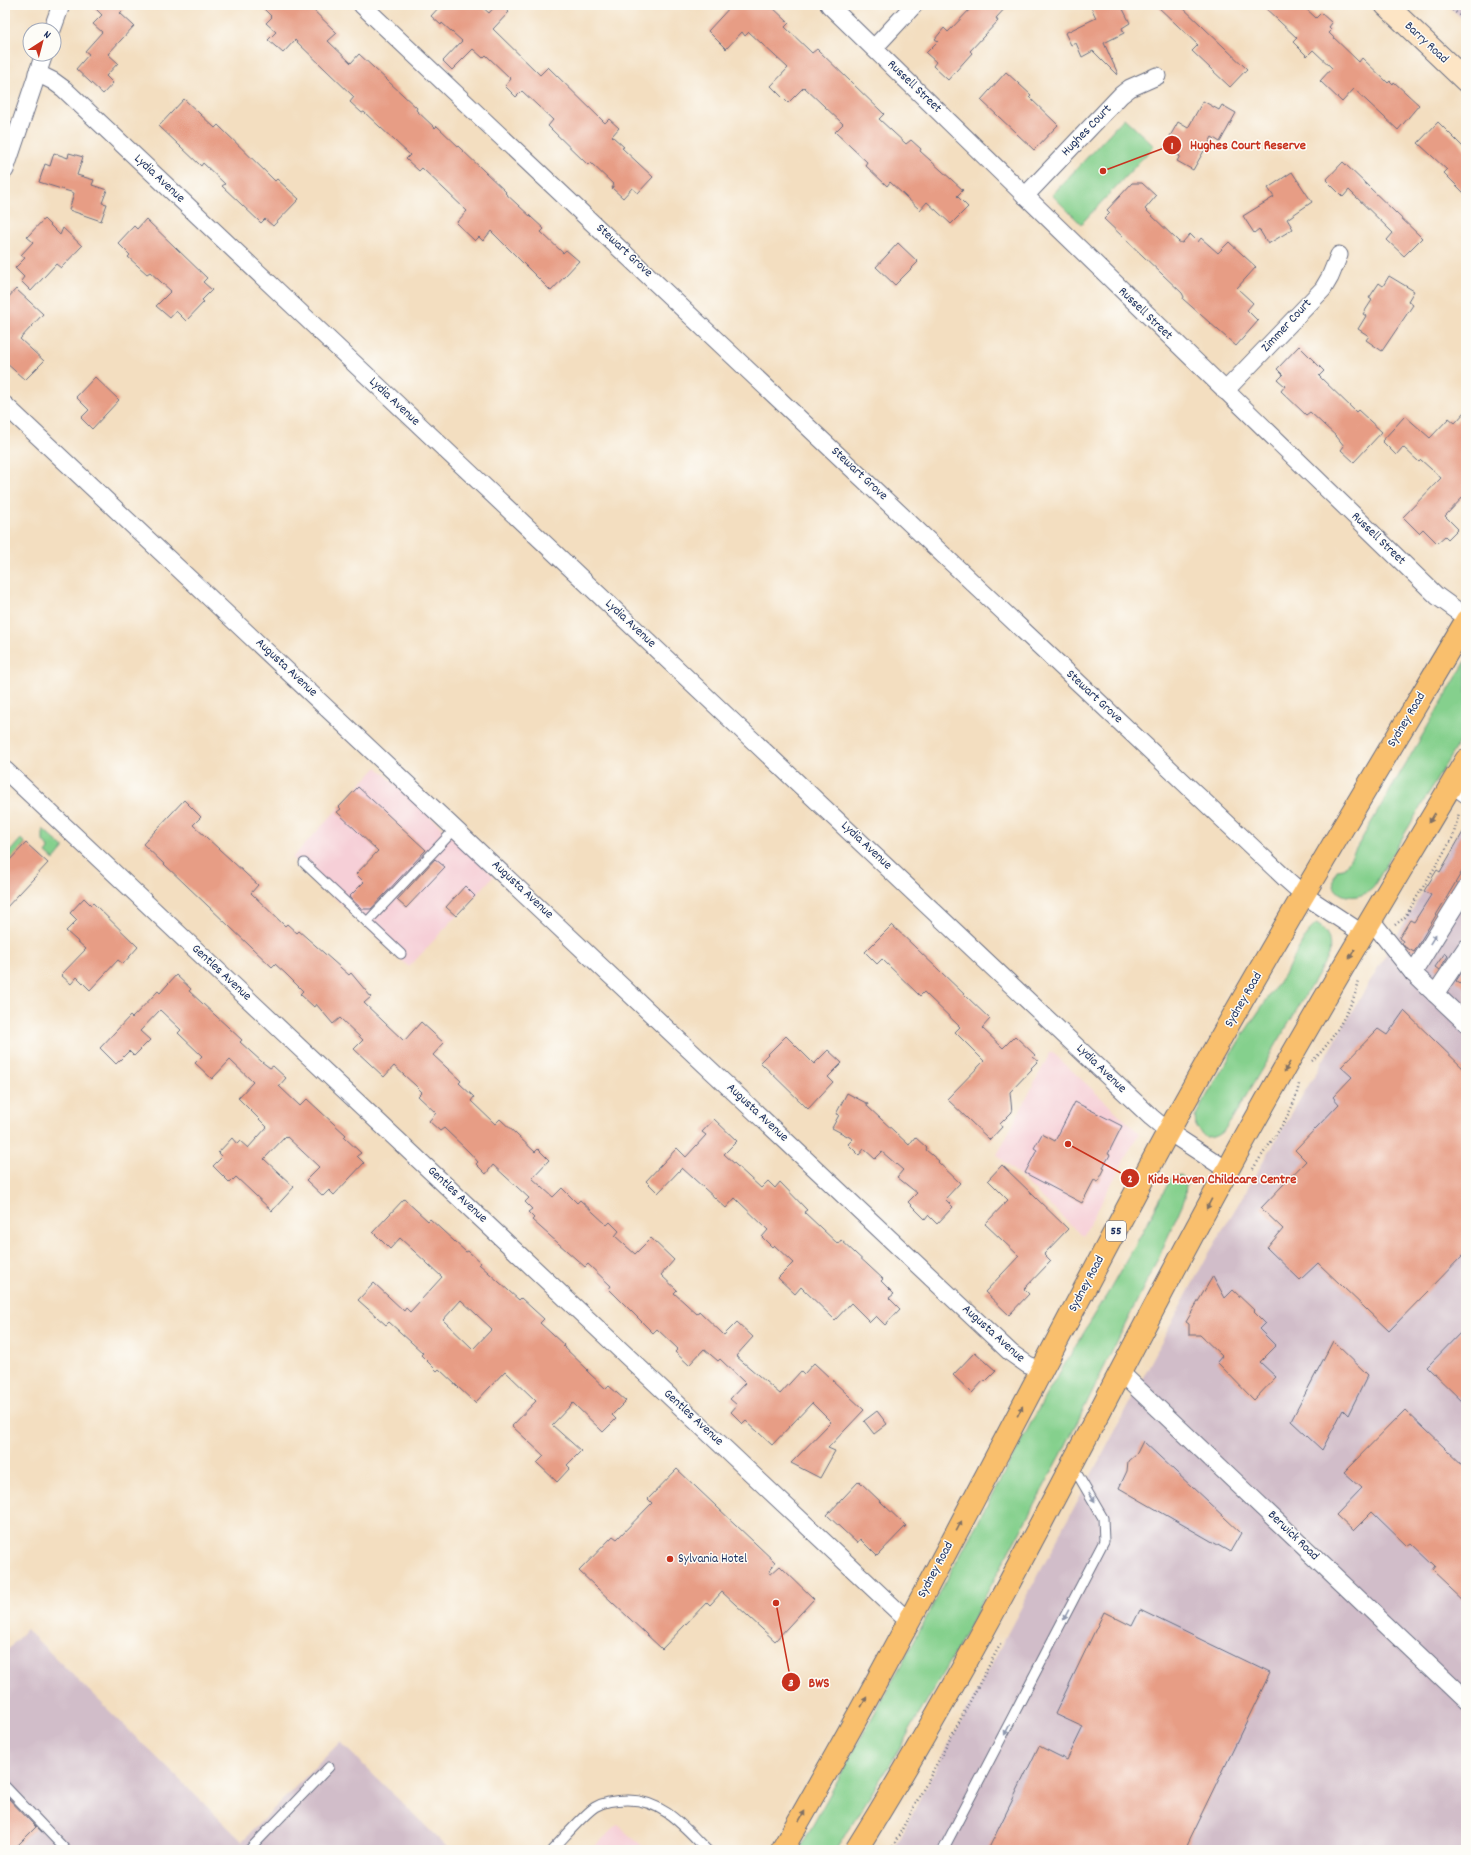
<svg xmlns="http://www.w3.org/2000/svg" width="1471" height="1855" font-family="Dekko,sans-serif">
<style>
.built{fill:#f6cfd7}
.industrial{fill:#d1bdc9}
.green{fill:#85d08d;stroke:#508076}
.building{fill:#e79d85;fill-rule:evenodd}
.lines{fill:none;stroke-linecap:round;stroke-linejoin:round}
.lane-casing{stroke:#676c80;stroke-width:11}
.street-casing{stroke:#676c80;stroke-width:19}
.secondary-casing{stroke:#676c80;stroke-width:24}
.highway-casing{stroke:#676c80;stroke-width:24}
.path{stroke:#676c80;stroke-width:2.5;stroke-dasharray:1 3;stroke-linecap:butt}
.lane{stroke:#fff;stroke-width:9}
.street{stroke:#fff;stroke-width:17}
.secondary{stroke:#fde5c5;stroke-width:22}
.highway{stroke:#f9bf6d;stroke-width:22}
.rail-casing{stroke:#1b2f5e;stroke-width:4.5}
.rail{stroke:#fdfcf7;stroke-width:3;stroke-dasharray:9;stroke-linecap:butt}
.oneway{fill:#7f7065}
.oneway2{fill:#8d97ae}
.poi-dot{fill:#c8321e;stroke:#fdfcf7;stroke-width:1.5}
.labels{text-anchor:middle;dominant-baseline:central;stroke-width:3;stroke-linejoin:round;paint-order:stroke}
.shield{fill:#fdfcf7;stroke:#5f6c8c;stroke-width:1}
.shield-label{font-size:12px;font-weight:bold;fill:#1b2f5e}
.street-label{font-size:13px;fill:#1b2f5e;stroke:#fdfcf7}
.poi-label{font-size:13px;fill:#1b2f5e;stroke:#fdfcf7;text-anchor:start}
.leader{fill:none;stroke:#c8321e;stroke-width:1.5}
.callout-dot{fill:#c8321e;stroke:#fdfcf7;stroke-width:1.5}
.mark-label{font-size:12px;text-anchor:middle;font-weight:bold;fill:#fff}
.callout-label{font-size:14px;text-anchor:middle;font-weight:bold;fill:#c8321e;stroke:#fdfcf7;stroke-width:3;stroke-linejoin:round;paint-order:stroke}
</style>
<rect width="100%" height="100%" fill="#fdfcf7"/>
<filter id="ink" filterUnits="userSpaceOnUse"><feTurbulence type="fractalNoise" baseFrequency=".025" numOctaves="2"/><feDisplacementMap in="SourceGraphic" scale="8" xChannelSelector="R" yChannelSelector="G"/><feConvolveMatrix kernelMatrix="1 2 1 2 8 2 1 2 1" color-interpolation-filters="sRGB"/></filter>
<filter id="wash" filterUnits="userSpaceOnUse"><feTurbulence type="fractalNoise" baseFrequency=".012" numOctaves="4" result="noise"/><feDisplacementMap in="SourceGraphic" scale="16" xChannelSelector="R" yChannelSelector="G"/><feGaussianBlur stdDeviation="0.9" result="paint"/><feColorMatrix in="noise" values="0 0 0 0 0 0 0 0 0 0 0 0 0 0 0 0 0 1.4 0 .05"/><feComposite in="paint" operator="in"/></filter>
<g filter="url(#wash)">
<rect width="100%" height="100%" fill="#f3dec0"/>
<!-- built -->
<g class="built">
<path d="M377,767L494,876L409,967L292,858Z"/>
<path d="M1051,1051L1139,1133L1083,1236L997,1155Z"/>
<path d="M617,1825L647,1850H591Z"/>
</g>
<!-- industrial -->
<g class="industrial">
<path d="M1447,5H1466V22Z"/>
<path d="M1466,819V1850H893L1205,1260Z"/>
<path d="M26,1629L242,1841L340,1742L450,1850H5V1653Z"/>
</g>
<!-- green -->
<g class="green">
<path d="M1124,118L1154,146L1081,224L1052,195Z"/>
<path d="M1466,661V730L1372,889C1353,905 1323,894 1337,870L1344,869Z"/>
<path d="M43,829L64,848L54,860L46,853L49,849L43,841Z"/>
<path d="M21,839L25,843L5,868V857Z"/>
<path d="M1316,924C1329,930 1331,943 1329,955L1233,1118C1226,1128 1220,1138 1206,1138L1196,1128L1195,1117L1202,1104L1242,1036L1287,970L1308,932Z"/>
<path d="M1181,1175L1184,1178L1186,1183L1185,1198L1162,1250L1061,1455L960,1643L901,1746L836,1850H799L894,1678L1046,1395L1108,1293L1138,1240L1168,1184L1171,1178Z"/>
</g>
<g id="blocks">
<!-- building -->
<g class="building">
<path d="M92,5H128L120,13L134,26L108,54L118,63L106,76L113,83L103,94L76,69L89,54L85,51L102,32L93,24L102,15Z"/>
<path d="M260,5H308L337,33L328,41L351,63L359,54L417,108L416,110L435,128L437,126L506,192L505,193L544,229L541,232L563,253L566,250L579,261L551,291L491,231L483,241L479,237L475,241L456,223L467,211L422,168L419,171L406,159L410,155L364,112L362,113L350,102L354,97L295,40L283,53L268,40L276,32L266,23L272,17Z"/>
<path d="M441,5H480L489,13L496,5H502L509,12L493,29L540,75L548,67L605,123L609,119L619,128L612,136L624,147L622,148L653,177L638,193L632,188L623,198L612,188L614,185L590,162L588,165L548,126L553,120L522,91L516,97L505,86L511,79L486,55L483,58L473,49L452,70L443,61L462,41L442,23L441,25L431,16Z"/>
<path d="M732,5H770L789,23L785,27L812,53L817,49L884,114L879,119L906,144L911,140L921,149L920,151L963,190L957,196L968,207L951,224L927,202L920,210L890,182L887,186L865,165L867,162L835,132L843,124L804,87L788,103L771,86L788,68L749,32L745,36L742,32L726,49L708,31Z"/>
<path d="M974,5H1008L996,18L998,21L970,51L972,53L948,80L933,66L936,62L926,53L938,41L935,39L944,28L948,32Z"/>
<path d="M1090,5H1121L1130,23L1122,28L1124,33L1104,43L1118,74L1117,75L1093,51L1082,57L1076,43L1071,45L1065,33L1096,18Z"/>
<path d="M1156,5H1180L1247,69L1230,87L1192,51L1198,45Z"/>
<path d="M1262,5H1302L1316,18L1321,13L1332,23L1329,27L1332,30L1329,33L1359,62L1362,58L1388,83L1390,81L1393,84L1394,82L1419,105L1398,130L1354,89L1342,102L1320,81L1332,68L1313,50L1307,56L1293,42L1297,38Z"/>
<path d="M1006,72L1031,95L1029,97L1058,125L1034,150L981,100Z"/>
<path d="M184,99L215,128L218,125L275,181L277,179L299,199L273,226L265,219L261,223L222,186L225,184L203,163L201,166L159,126Z"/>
<path d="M1203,101L1219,110L1222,105L1236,113L1220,142L1212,137L1193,170L1177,161L1180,156L1164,147L1178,122L1188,128Z"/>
<path d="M1438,122L1466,150V195L1444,173L1447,170L1418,143Z"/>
<path d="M54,153L68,158L69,153L83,157L77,175L94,180L92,185L107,190L102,203L107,204L101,221L69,210L74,193L39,182L45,164L50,166Z"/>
<path d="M1343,162L1422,238L1404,256L1387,240L1393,233L1349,190L1343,197L1326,180Z"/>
<path d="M1292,172L1312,202L1287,219L1293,229L1268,244L1259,229L1254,233L1243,216L1274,197L1268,188Z"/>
<path d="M1132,183H1142L1156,196L1145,209L1179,242L1182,243L1190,234L1198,242L1201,238L1218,253L1229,242L1256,267L1237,288L1253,303L1247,310L1258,321L1236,346L1183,299L1184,297L1182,293L1104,219L1110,213L1107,210Z"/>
<path d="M44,219L60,235L63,228L82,246L61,268L56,264L31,291L21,281L24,277L15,268L25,258L21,255L33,242L27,237Z"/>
<path d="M146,219L207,278L203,282L212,290L202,300L204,302L186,321L176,311L170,318L156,306L171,291L150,272L147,274L128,257L130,255L118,243L134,226L137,229Z"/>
<path d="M898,243L918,262L895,285L876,267Z"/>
<path d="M1389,276L1414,291L1408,301L1413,305L1382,351L1366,340L1369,336L1358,329L1366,316L1363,314L1372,300L1369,298L1379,283L1383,286Z"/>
<path d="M16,289L43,314L20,339L44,361L25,380L5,362V301Z"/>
<path d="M1299,346L1324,371L1319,376L1356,412L1358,410L1382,432L1354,462L1341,450L1344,446L1337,437L1310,412L1306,415L1281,391L1285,386L1278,380L1283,375L1277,369Z"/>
<path d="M95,377L119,400L92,429L81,418L89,410L76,397Z"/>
<path d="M1466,411V494L1445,516L1458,529L1448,539L1445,536L1437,543L1423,529L1419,533L1403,517L1441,478L1421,460L1419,462L1403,447L1396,455L1382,441L1405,416L1430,438L1449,418L1455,423Z"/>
<path d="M358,787L426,850L371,909H362L349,897L364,882L356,874L378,851L337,812L341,809L339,807Z"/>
<path d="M184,800L201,817L193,825L258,885L251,893L285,926L287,924L297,933L299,931L349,975L351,973L371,997L364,1003L404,1041L421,1022L444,1043L433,1055L461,1081L459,1083L474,1097L471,1101L495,1124L500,1119L535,1152L538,1149L549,1160L532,1178L553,1197L562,1188L577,1203L580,1200L607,1225L610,1222L619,1231L615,1236L635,1254L651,1238L674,1260L661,1275L677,1290L674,1293L697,1314L699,1311L724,1335L737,1322L753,1337L736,1356L780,1394L801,1371L804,1374L814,1363L864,1410L828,1448L835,1451L820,1478L791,1463L831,1422L812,1403L772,1445L746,1421L743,1424L731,1412L737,1405L730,1399L745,1383L720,1359L718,1361L704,1349L689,1365L675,1352L678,1349L657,1329L653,1333L609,1289L611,1286L588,1264L585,1267L532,1220L534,1218L528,1212L532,1209L525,1202L529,1198L493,1165L486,1174L476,1164L478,1162L469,1152L444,1128L440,1131L429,1121L436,1113L418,1096L422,1092L415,1085L394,1066L384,1077L354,1049L363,1040L340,1018L333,1024L316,1004L314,1007L300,994L303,991L286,974L275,964L272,967L143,844Z"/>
<path d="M1466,827V865L1414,952L1405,947L1402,943L1403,941L1399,938L1410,920L1414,922L1431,895L1424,891L1437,870L1440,872Z"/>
<path d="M26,843L48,863L5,909V865Z"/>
<path d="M435,859L445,867L406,908L397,900Z"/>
<path d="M465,886L475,896L456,916L446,907Z"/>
<path d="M84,898L91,905L93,903L138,947L123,964L118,960L90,990L77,977L71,984L61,975L86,949L66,931L77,920L70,913Z"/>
<path d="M892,925L990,1019L982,1028L1003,1048L1015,1036L1035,1055L1033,1057L1038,1061L1031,1068L1032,1069L1010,1092L1012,1112L1000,1124L1002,1127L990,1140L947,1099L984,1061L955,1032L960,1027L924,992L920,996L882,959L877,964L865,952Z"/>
<path d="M1445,953L1448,956L1439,970L1435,967Z"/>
<path d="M1463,970L1466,973V988L1456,981Z"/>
<path d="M176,975L191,989L189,991L242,1040L240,1042L262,1062L270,1068L273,1066L286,1078L279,1086L300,1106L307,1099L346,1135L344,1137L361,1153L357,1156L364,1163L334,1195L329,1190L323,1196L306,1180L319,1167L286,1136L264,1159L294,1187L272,1211L236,1177L230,1183L213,1166L222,1157L218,1153L232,1138L237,1144L240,1141L248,1148L267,1127L238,1098L253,1082L230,1060L212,1079L195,1063L202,1056L178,1033L181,1030L160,1010L140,1031L150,1040L134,1056L129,1051L116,1064L100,1048L130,1016L132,1018L158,991L160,993Z"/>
<path d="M1404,1011L1466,1071V1252L1389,1331L1318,1263L1300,1280L1267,1248L1283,1229L1261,1208L1306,1161L1295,1150L1339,1104L1333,1097L1352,1077L1341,1067L1378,1029L1387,1035Z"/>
<path d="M786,1036L814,1064L828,1050L842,1063L828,1077L833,1082L808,1109L760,1062Z"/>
<path d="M847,1093L868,1104L867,1106L909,1145L915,1137L927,1148L926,1150L939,1161L938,1162L960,1183L945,1199L953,1207L937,1224L928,1215L925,1219L908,1202L917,1193L897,1177L903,1170L882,1152L875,1159L864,1149L859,1155L848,1144L853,1139L832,1128L839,1115L836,1114Z"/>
<path d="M1075,1102L1122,1126L1108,1154L1110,1155L1103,1167L1105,1168L1098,1182L1094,1180L1082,1203L1025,1173L1037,1150L1034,1148L1042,1134L1055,1141Z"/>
<path d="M714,1119L737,1141L724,1154L761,1188L768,1181L775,1188L780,1182L807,1210L804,1212L838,1244L841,1240L883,1279L881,1281L894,1294L889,1298L900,1309L885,1325L876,1316L870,1322L851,1303L835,1320L801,1287L795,1294L778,1278L793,1263L774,1245L772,1247L762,1237L768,1230L735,1198L726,1208L682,1168L658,1193L646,1181L677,1148L686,1157L706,1135L702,1132Z"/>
<path d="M1002,1165L1068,1229L1044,1254L1051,1261L1024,1289L1029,1294L1009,1315L985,1292L1019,1256L985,1224L1008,1200L988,1180Z"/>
<path d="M404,1199L428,1221L430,1219L466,1252L468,1251L481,1263L479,1264L519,1300L521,1298L544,1319L540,1323L564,1345L563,1346L588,1370L587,1371L606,1389L609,1386L626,1401L612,1415L616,1419L603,1432L573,1403L552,1425L581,1451L567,1465L570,1468L557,1482L537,1463L544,1456L512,1426L536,1401L505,1371L475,1403L439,1369L437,1371L421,1355L423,1353L389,1322L386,1325L358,1300L374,1283L404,1311L406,1308L410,1312L442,1277L400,1238L390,1249L373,1232ZM461,1300L492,1329L473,1349L443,1320Z"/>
<path d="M1213,1276L1225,1298L1233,1290L1255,1311L1254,1312L1265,1323L1259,1329L1276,1346L1260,1362L1276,1377L1254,1400L1217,1362L1222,1356L1200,1335H1189V1324L1186,1322Z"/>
<path d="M1466,1327V1405L1427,1367Z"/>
<path d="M1333,1341L1368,1375L1348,1415L1343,1410L1322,1450L1291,1421Z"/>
<path d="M975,1352L996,1371L985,1382L984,1380L972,1393L953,1375Z"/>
<path d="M1405,1410L1466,1468V1602L1433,1571L1436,1567L1411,1543L1407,1546L1372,1512L1353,1531L1336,1515L1362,1488L1344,1472Z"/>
<path d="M877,1411L887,1424L874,1434L864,1421Z"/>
<path d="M1143,1441L1241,1533L1230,1552L1119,1488L1127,1471L1128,1461L1137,1453Z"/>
<path d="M677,1469L775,1562L769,1573L771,1574L780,1566L814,1599L775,1641L722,1592L710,1605L707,1602L662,1649L579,1571L613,1536L617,1539L652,1503L648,1499Z"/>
<path d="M859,1481L906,1526L877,1556L860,1539L857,1543L827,1515Z"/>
<path d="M1140,1610L1270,1673L1184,1850H988L1039,1746L1067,1760L1083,1727L1055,1714L1104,1612L1132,1626Z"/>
<path d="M5,1795L36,1827L13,1850H5Z"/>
</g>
</g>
</g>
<g filter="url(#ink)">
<use href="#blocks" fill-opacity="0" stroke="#676c80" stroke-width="1"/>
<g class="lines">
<defs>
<g id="lane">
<path d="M1450,788L1466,799"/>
<path d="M304,863L401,954"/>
<path d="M367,922L456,828"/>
<path d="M5,1786L66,1850"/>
<path d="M249,1850L329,1767"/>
<path d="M552,1850C562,1840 584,1814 595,1807C605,1801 617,1800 628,1800C663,1800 684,1827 707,1850"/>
<path d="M943,1850L1104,1541L1103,1518L1072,1465"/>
</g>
<g id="street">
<path d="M362,5L1286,879L1304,895L1363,934"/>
<path d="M829,5L1437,596L1466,617"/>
<path d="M52,30L61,5"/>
<path d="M874,48L914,5"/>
<path d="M37,73L53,81L64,89L1151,1117L1169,1132L1227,1170"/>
<path d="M5,170L44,54"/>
<path d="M1025,196L1121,95L1130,88L1157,76"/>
<path d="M1225,391L1323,289L1330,277L1339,255"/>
<path d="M5,405L1011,1353L1028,1365L1042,1370"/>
<path d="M5,770L908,1621"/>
<path d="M1371,920L1413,973L1466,1023"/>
<path d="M1413,973L1466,888"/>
<path d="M1435,994L1466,948"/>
<path d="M1120,1372L1466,1701"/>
</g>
<path id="secondary" d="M1386,5L1466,81"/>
<g id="highway">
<path d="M782,1850C918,1615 1038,1372 1167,1134C1262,961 1365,791 1466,621"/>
<path d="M856,1850C992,1632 1103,1398 1226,1173C1302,1033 1385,897 1466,760"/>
</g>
</defs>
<!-- lane casing -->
<use href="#lane" class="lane-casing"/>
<!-- street casing -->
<use href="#street" class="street-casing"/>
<!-- secondary casing -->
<use href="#secondary" class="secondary-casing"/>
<!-- highway casing -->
<use href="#highway" class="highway-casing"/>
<!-- path -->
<g class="path">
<path d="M1446,5L1466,20"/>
<path d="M1395,925L1405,917L1453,837L1459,813"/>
<path d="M1312,1061C1330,1046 1355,1003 1359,980"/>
<path d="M1253,1169C1270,1141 1293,1117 1299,1084"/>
<path d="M891,1850L1001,1643"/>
</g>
<!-- lane -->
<use href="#lane" class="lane"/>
<!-- street -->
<use href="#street" class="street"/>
<!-- secondary -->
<use href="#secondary" class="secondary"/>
<!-- highway -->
<use href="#highway" class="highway"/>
<defs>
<path id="rail" d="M5,9L6,5"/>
</defs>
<!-- rail casing -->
<use href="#rail" class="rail-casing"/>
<!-- rail -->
<use href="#rail" class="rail"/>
</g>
<!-- one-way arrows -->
<defs><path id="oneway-solid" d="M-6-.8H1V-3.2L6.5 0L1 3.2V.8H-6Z"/></defs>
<g class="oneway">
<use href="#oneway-solid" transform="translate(1432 818) rotate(121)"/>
<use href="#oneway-solid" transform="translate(1352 954) rotate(120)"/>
<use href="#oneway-solid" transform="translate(1287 1067) rotate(120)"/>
<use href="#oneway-solid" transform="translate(1209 1204) rotate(118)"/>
<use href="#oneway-solid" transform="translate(1020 1411) rotate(-62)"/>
<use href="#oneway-solid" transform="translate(959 1526) rotate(-62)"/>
<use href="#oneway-solid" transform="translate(864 1702) rotate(-61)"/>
<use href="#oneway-solid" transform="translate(802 1816) rotate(-60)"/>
</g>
<g class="oneway2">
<use href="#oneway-solid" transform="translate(1433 939) rotate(-58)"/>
<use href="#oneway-solid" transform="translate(1092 1497) rotate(58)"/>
<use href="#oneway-solid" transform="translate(1066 1615) rotate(118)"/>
<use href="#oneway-solid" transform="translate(1007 1730) rotate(118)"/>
</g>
</g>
<!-- markers -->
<circle class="poi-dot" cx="670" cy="1559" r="4"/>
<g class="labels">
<!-- shield labels -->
<rect class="shield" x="1106" y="1221" width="20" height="20" rx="3"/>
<g class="shield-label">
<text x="1116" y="1231">55</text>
</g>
<!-- street labels -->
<g class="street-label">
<text transform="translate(1426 43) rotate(43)">Barry Road</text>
<text transform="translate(914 87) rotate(44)">Russell Street</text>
<text transform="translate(1087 131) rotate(-46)">Hughes Court</text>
<text transform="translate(159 179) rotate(43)">Lydia Avenue</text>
<text transform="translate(624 251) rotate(43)">Stewart Grove</text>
<text transform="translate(1145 314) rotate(44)">Russell Street</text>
<text transform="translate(1287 326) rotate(-47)">Zimmer Court</text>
<text transform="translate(394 402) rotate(43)">Lydia Avenue</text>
<text transform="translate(859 474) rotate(43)">Stewart Grove</text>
<text transform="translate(1378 539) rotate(44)">Russell Street</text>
<text transform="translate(630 624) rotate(43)">Lydia Avenue</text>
<text transform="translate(286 668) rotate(43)">Augusta Avenue</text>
<text transform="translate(1094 697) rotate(43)">Stewart Grove</text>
<text transform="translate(1407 720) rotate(-59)">Sydney Road</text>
<text transform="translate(866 846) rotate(43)">Lydia Avenue</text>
<text transform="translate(522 890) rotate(43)">Augusta Avenue</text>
<text transform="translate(221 973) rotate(43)">Gentles Avenue</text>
<text transform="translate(1244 1000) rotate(-60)">Sydney Road</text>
<text transform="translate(1101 1069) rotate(44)">Lydia Avenue</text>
<text transform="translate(757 1113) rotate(43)">Augusta Avenue</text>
<text transform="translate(457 1195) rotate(43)">Gentles Avenue</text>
<text transform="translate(1087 1284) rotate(-62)">Sydney Road</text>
<text transform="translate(993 1334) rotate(42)">Augusta Avenue</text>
<text transform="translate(693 1418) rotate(43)">Gentles Avenue</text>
<text transform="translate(1293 1536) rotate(44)">Berwick Road</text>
<text transform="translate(936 1570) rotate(-62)">Sydney Road</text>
</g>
<!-- poi labels -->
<g class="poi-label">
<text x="678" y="1559">Sylvania Hotel</text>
</g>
</g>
<!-- callouts -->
<path class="leader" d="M1103 171L1172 145M1068 1144L1130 1178M776 1603L791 1682"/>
<g class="callout-dot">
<circle cx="1103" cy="171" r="4"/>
<circle cx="1068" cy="1144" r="4"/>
<circle cx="776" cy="1603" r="4"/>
<circle cx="1172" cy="145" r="10"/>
<circle cx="1130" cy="1178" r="10"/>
<circle cx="791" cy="1682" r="10"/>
</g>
<g class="mark-label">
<text x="1172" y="149">1</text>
<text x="1130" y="1182">2</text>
<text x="791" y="1686">3</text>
</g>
<g class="callout-label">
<text x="1248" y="149">Hughes Court Reserve</text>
<text x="1222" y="1183">Kids Haven Childcare Centre</text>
<text x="819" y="1687">BWS</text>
</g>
<!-- margin -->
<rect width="1471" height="1855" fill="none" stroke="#fdfcf7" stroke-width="20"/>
<!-- north arrow -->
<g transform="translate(42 42) rotate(36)"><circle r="19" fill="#fdfcf7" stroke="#a3aaba"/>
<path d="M0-3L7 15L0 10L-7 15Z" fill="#c8321e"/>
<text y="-6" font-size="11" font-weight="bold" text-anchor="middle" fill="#1b2f5e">N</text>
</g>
</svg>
